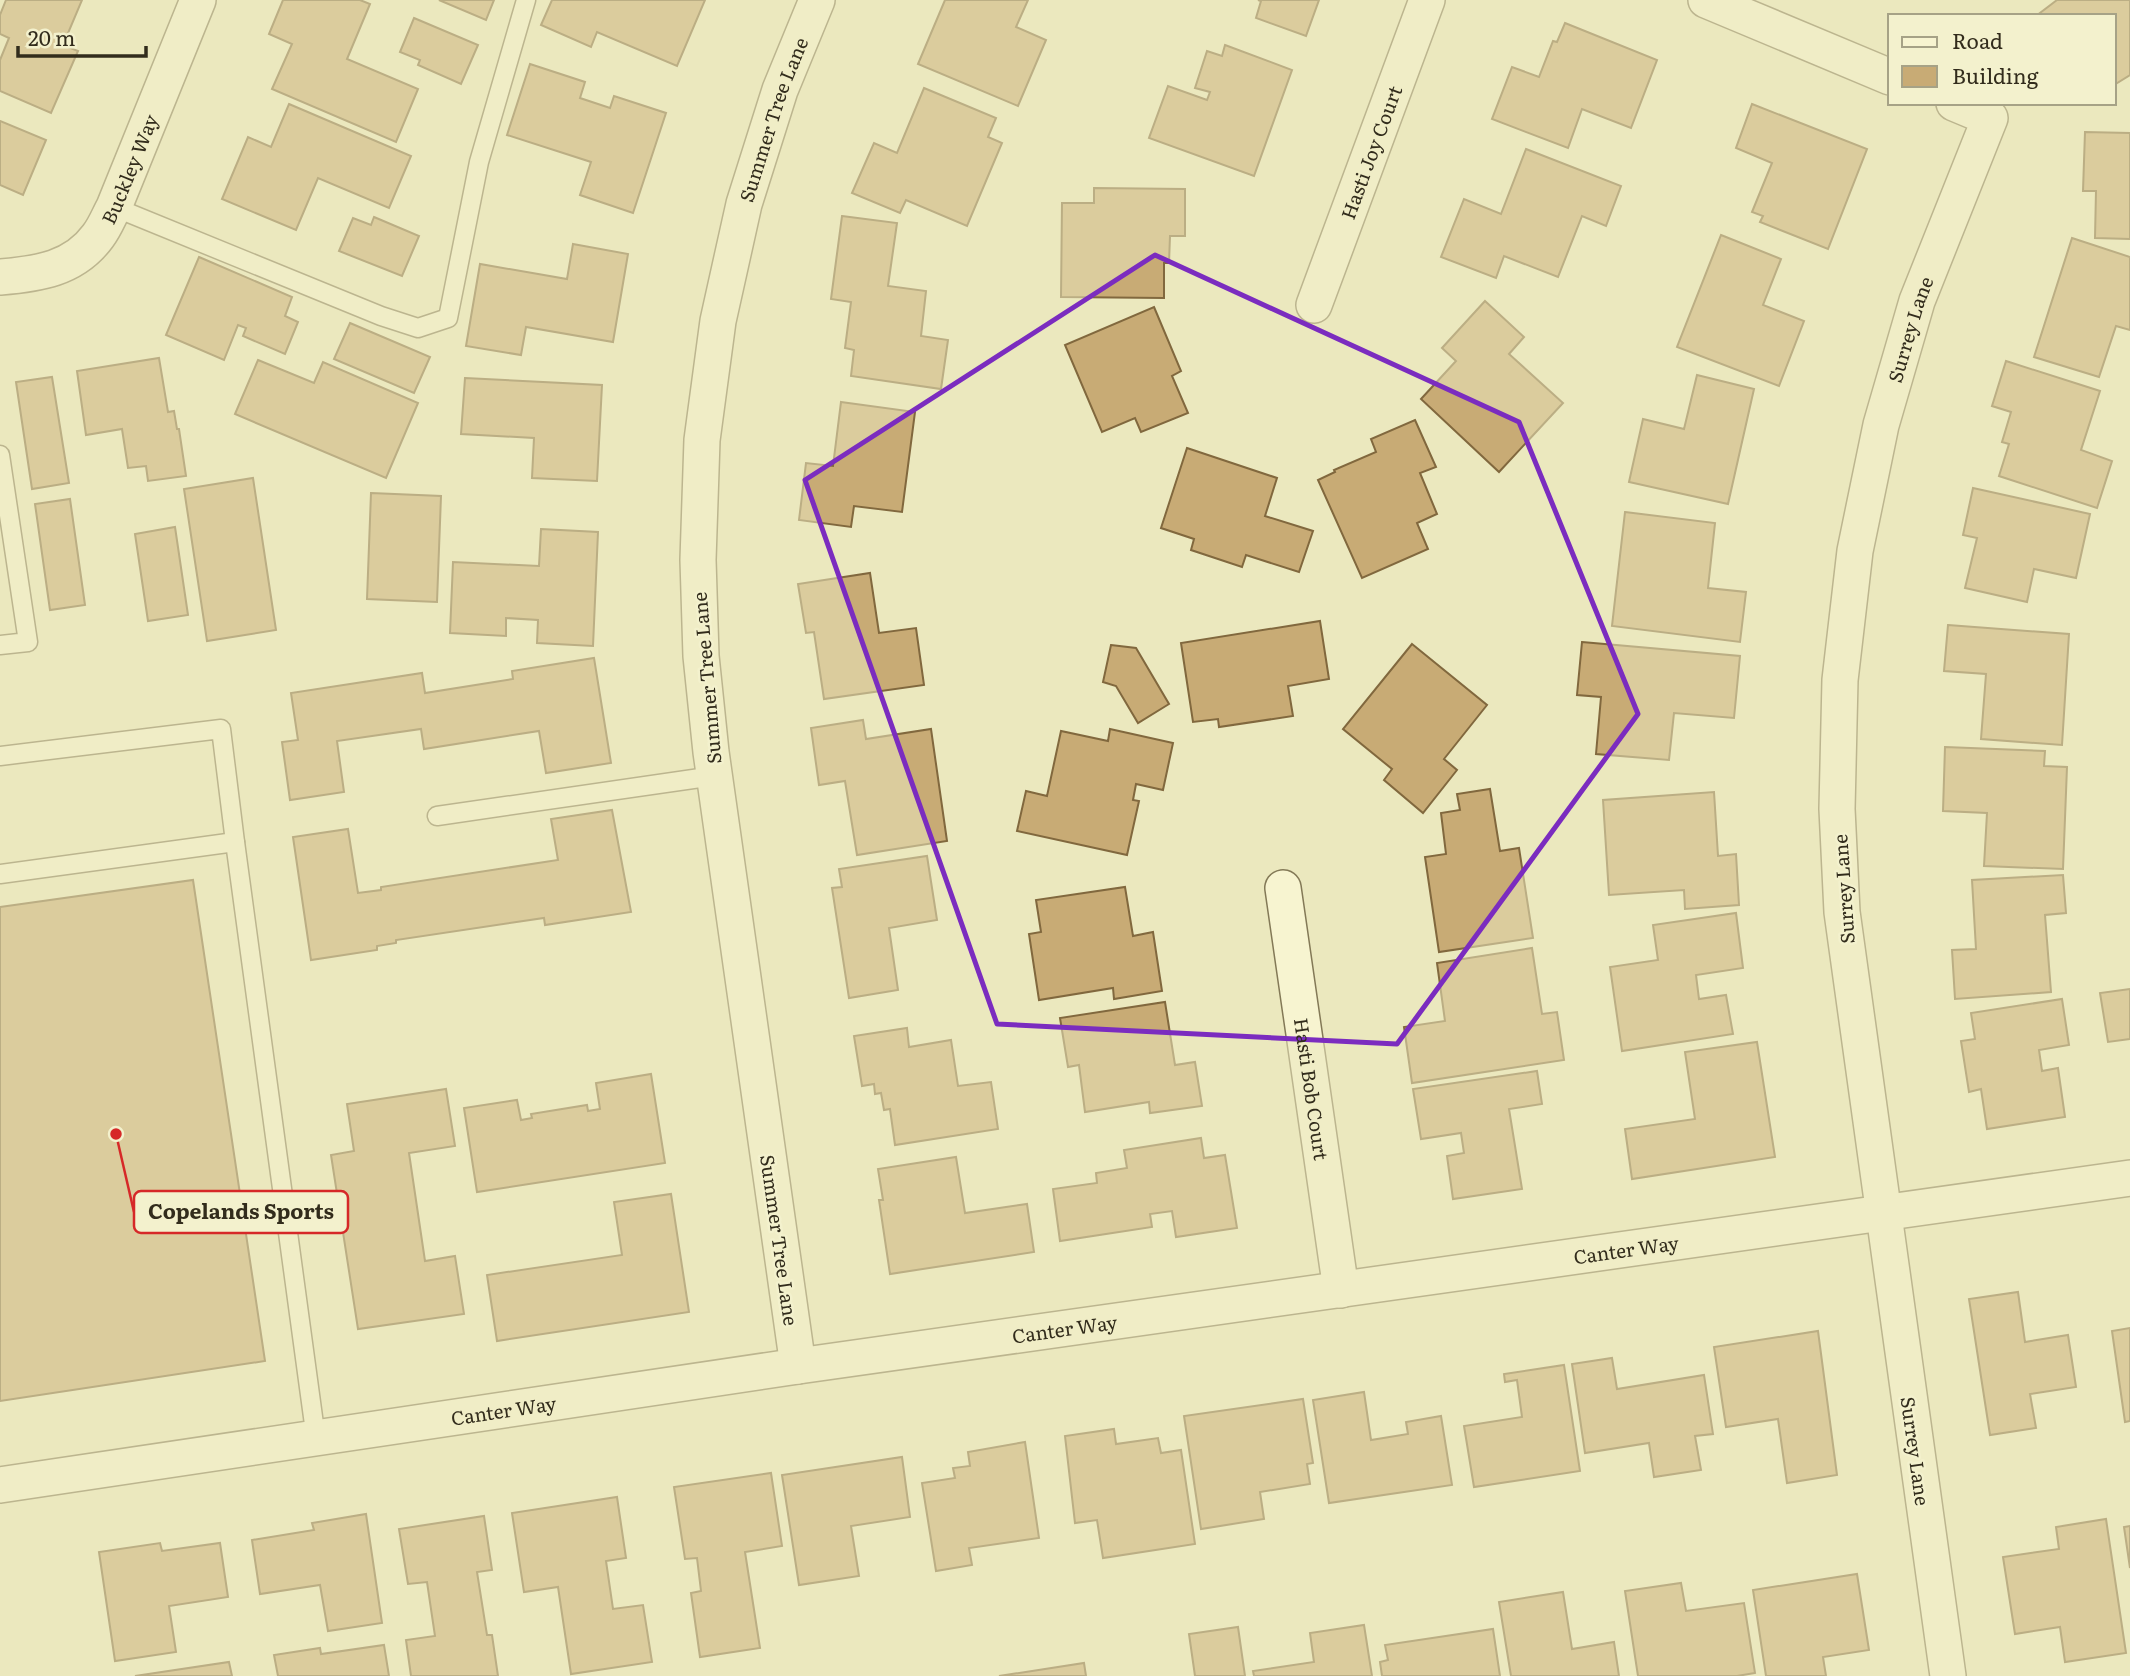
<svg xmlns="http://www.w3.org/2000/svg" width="2130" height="1676" font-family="Literata,serif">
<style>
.building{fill:#c8ab75;stroke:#81683e;stroke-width:2}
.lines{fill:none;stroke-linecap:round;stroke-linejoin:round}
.service-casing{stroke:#837957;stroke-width:21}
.minor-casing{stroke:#837957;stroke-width:38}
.service{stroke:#f7f4d0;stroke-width:18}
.minor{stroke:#f7f4d0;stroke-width:35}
.marked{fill:none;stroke:#7b2cbf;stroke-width:5;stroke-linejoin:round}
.labels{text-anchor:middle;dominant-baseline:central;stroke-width:5;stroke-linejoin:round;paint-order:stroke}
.street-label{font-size:19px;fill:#322c1c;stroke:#f3f1cd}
.leader{fill:none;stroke:#d62828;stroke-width:2.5}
.callout-dot{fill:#d62828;stroke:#f3f1cd;stroke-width:2.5}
.callout{fill:#f3f1cd;stroke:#d62828;stroke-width:2.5}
.callout-label{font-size:21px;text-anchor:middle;font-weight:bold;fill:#322c1c}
</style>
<rect width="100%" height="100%" fill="#ebe8be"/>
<!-- building -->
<g class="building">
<path d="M6,0H82L63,45L78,51L51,113L0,91V60L9,38L0,34V15Z"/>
<path d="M283,0H360L370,4L347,59L418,89L396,142L272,89L292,44L269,34Z"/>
<path d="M439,0H494L486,20Z"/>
<path d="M552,0H705L677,66L597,32L591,47L541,25Z"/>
<path d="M945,0H1028L1016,27L1046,40L1018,106L918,64Z"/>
<path d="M1258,0H1319L1306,36L1256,18L1261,1Z"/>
<path d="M2057,0H2130V75L2114,85V16H2036Z"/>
<path d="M414,18L478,45L461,84L418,65L420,60L400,52Z"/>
<path d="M1565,23L1657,60L1631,128L1582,109L1568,148L1492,119L1512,67L1539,77L1553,41L1557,42Z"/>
<path d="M1225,45L1292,70L1254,176L1149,138L1168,86L1207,100L1210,92L1195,88L1207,51L1222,56Z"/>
<path d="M530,64L585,82L580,98L610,108L614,96L666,113L633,213L580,195L591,162L507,135Z"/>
<path d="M924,88L996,118L988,137L1002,143L967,226L906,200L900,213L852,193L874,143L897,153Z"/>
<path d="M289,104L411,156L389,208L318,178L296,230L222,199L248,137L271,147Z"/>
<path d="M1752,104L1867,149L1828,249L1760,222L1763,216L1752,212L1772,163L1736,148Z"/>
<path d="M0,121L46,140L23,195L0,185Z"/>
<path d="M2085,132L2130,133V239L2095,238L2096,191H2083Z"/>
<path d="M1526,149L1621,186L1606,226L1582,216L1558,277L1504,256L1496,278L1441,257L1464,199L1501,214Z"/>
<path d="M1094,188L1185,189V236H1170L1169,263H1164V298L1061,297L1062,203H1094Z"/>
<path d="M842,216L897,223L888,286L926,291L921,336L948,340L941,389L851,376L854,350L845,348L851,302L831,299Z"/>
<path d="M374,217L419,236L402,276L339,251L353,218L371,225Z"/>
<path d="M1721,235L1781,259L1763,305L1804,321L1779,386L1677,347Z"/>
<path d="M2072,238L2130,257V330L2116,326L2099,377L2034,357Z"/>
<path d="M573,244L628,254L613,342L526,327L521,355L466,346L480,264L567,279Z"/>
<path d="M199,257L292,297L285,316L298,322L285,354L243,336L246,328L238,325L224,360L166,335Z"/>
<path d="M1485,301L1524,337L1509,354L1563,403L1499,472L1421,399L1456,361L1442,348Z"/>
<path d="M1154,307L1181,371L1172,376L1188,413L1141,432L1135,418L1102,432L1065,345Z"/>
<path d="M350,323L430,357L414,393L334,359Z"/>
<path d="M159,358L168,412L174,411L177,429H179L186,476L148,481L146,466L128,468L122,429L86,435L77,371Z"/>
<path d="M258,360L314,383L323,362L418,403L386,478L235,414Z"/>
<path d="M2006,361L2100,391L2081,450L2112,461L2097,508L1999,476L2009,444L2002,442L2011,412L1992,406Z"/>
<path d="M1697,375L1754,389L1728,504L1629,482L1643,419L1684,429Z"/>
<path d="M52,377L69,483L32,489L16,382Z"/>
<path d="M465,378L602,385L597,481L532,478L534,438L461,434Z"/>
<path d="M841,402L915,412L902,512L854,506L851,527L799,520L806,463L833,466Z"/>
<path d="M1415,420L1436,467L1420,473L1437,514L1417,523L1428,549L1362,578L1318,480L1335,472L1334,470L1376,452L1371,439Z"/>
<path d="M1187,448L1277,478L1265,516L1313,531L1299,572L1246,555L1242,567L1191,550L1194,539L1161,528Z"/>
<path d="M253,478L276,630L207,641L184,489Z"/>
<path d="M1973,488L2090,514L2076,578L2034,569L2027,602L1965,588L1977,538L1963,535Z"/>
<path d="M371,493L441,496L437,602L367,599Z"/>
<path d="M70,499L85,605L50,610L35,504Z"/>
<path d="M1625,512L1715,523L1708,588L1746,592L1740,642L1612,626Z"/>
<path d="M175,527L188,615L148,621L135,534Z"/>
<path d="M541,529L598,532L593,646L537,643L538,620L506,618V636L450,633L453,562L539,566Z"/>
<path d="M870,573L879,633L916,628L924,685L824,699L814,632L806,633L798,584Z"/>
<path d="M1320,621L1329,679L1288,686L1293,716L1219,727L1218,719L1193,722L1181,643Z"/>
<path d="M1948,625L2069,634L2062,745L1981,739L1986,674L1944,671Z"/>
<path d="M1582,642L1740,656L1734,718L1674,713L1669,760L1596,754L1601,697L1577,695Z"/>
<path d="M1412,644L1487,705L1444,759L1457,770L1423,813L1384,780L1392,769L1343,729Z"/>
<path d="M1111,645L1136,648L1169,704L1138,723L1116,686L1103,682Z"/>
<path d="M594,658L611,763L546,773L539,731L424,749L421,729L337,741L344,792L290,800L282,742L298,740L291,693L422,673L425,693L513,679L512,671Z"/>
<path d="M863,720L866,739L931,729L947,841L857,855L845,781L819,785L811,728Z"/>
<path d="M1110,729L1173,743L1163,790L1136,784L1133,800L1139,801L1127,855L1017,831L1026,791L1047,796L1061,731L1108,741Z"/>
<path d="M1945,747L2045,751L2044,766L2067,767L2063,869L1984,866L1987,813L1943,811Z"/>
<path d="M1490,789L1500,851L1519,848L1533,938L1439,952L1425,857L1446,854L1441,813L1460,810L1457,794Z"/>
<path d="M1714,792L1718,856L1736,854L1739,905L1685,909L1684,890L1609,895L1603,800Z"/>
<path d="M612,810L631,912L545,925L544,918L396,940V943L377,946V950L311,960L293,837L348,829L358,893L381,890V887L558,860L551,819Z"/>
<path d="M927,856L937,920L889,928L898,990L849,998L832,888L842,887L839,869Z"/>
<path d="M2063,875L2066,913L2045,915L2051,992L1955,999L1952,950L1976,949L1972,880Z"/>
<path d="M193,880L265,1361L0,1401V907Z"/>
<path d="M1125,887L1133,936L1153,932L1162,991L1114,999L1113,988L1039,1000L1029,934L1041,932L1036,900Z"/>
<path d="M1736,913L1743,968L1696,975L1699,999L1726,995L1733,1034L1622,1051L1610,967L1658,960L1653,925Z"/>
<path d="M1532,948L1542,1014L1557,1012L1564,1060L1412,1083L1404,1027L1445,1021L1437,963Z"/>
<path d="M2130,989V1039L2108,1042L2100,993Z"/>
<path d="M2062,999L2069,1045L2039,1050L2042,1071L2058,1068L2065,1117L1987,1129L1981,1089L1969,1092L1961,1041L1975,1039L1971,1013Z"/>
<path d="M1165,1002L1175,1065L1195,1062L1202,1106L1150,1113L1149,1102L1085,1112L1079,1065L1068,1067L1060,1018Z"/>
<path d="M907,1028L909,1047L951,1040L958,1086L991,1082L998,1129L895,1145L890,1109L884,1110L881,1093L875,1094L874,1084L862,1086L854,1036Z"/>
<path d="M1757,1042L1775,1157L1632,1179L1625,1129L1695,1119L1685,1052Z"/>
<path d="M1537,1071L1542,1104L1509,1109L1522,1189L1453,1199L1447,1156L1464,1153L1461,1133L1421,1139L1413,1089Z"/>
<path d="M651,1074L665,1163L477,1192L464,1108L517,1100L521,1120L532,1118L531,1114L587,1105L588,1111L600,1109L596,1083Z"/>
<path d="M446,1089L455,1146L409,1153L425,1261L455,1256L464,1314L358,1329L331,1155L354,1151L347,1104Z"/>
<path d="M1201,1138L1204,1158L1225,1155L1237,1228L1176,1237L1172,1211L1150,1214L1152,1227L1060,1241L1053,1189L1097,1183L1096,1173L1127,1168L1124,1150Z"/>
<path d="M956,1157L965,1213L1027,1204L1034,1252L890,1274L879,1200H883L878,1169Z"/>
<path d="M671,1194L689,1312L497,1341L487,1275L622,1255L614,1202Z"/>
<path d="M2018,1292L2025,1342L2068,1335L2076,1387L2030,1394L2036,1428L1990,1435L1969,1299Z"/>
<path d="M2130,1328V1421L2125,1422L2112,1331Z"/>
<path d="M1818,1331L1837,1475L1787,1483L1778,1419L1726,1427L1714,1347Z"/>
<path d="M1612,1358L1617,1389L1704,1375L1713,1434L1695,1436L1701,1470L1654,1477L1649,1443L1585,1453L1572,1364Z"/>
<path d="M1564,1365L1580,1471L1474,1487L1464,1426L1522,1417L1517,1380L1505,1382L1504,1374Z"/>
<path d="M1364,1392L1371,1440L1408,1434L1406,1422L1441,1416L1452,1485L1329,1503L1313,1400Z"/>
<path d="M1303,1399L1313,1463L1307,1464L1310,1484L1260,1492L1264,1519L1201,1529L1184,1416Z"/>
<path d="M1114,1429L1116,1444L1158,1438L1161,1453L1181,1450L1195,1544L1103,1558L1097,1520L1075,1523L1065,1436Z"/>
<path d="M1025,1442L1039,1538L969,1548L972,1565L936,1571L922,1483L955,1478L953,1468L970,1466L968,1452Z"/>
<path d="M902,1457L910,1517L851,1526L859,1576L799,1585L782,1475Z"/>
<path d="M771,1473L782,1546L745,1552L760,1648L700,1657L691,1593L701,1591L697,1558L685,1559L674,1487Z"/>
<path d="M617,1497L626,1558L606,1561L613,1609L643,1605L652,1662L571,1674L558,1587L524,1592L512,1513Z"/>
<path d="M366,1514L382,1623L328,1631L320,1585L260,1594L252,1540L314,1530L312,1523Z"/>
<path d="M484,1516L492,1570L477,1572L487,1635H492L498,1676H411L406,1640L435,1636L427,1582L408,1584L399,1529Z"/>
<path d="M2106,1519L2126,1653L2065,1662L2060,1627L2015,1634L2003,1557L2059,1549L2056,1527Z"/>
<path d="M2130,1526V1568L2124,1527Z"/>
<path d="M160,1543L162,1551L220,1543L228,1597L169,1606L176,1652L115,1661L99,1552Z"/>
<path d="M1857,1574L1869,1650L1823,1657L1826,1676H1766L1753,1590Z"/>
<path d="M1681,1583L1686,1611L1744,1603L1755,1673L1737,1676H1638L1625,1591Z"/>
<path d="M1563,1592L1572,1649L1614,1642L1619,1676H1511L1499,1602Z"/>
<path d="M1364,1625L1372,1676H1254L1253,1671L1314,1662L1310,1633Z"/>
<path d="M1238,1627L1245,1676H1195L1189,1634Z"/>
<path d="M1493,1629L1500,1676H1382L1380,1662L1388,1660L1385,1645Z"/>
<path d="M384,1645L389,1676H278L274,1655L320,1648L321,1654Z"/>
<path d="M229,1662L232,1676H135Z"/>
<path d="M1084,1663L1086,1676H999Z"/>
</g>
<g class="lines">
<defs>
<g id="service">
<path d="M114,207L381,316L418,328L448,318L479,162L526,0"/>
<path d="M0,455L28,642L0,645"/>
<path d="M0,756L221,729L235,842"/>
<path d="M437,816L714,776"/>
<path d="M0,874L235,842L316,1439"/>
</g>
<g id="minor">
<path d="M1706,0L1890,77"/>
<path id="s1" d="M0,277C38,274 74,269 98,236C105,227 109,216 114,207L198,0"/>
<path id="s2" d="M1314,305L1427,0"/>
<path id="s3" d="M1283,888L1341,1290"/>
<path id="s4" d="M798,1366L711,752L701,656L698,560L702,440L718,321L744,204L780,90L817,0"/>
<path id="s5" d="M0,1485L798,1366L2130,1178"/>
<path id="s6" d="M1948,1676L1842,912L1837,809L1840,680L1855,551L1881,425L1917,301L1990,118L1954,103"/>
</g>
</defs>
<!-- service casing -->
<use href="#service" class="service-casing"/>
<!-- minor casing -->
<use href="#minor" class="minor-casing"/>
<!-- service -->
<use href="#service" class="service"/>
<!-- minor -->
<use href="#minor" class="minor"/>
</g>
<!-- marked area -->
<path d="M0 0H2130V1676H0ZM1155,255L1519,422L1638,714L1397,1044L997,1024L805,480Z" fill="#ebe8be" fill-opacity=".55" fill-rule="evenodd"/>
<path class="marked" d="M1155,255L1519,422L1638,714L1397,1044L997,1024L805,480Z"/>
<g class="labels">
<!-- street labels -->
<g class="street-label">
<text stroke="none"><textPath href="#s4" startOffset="1262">Summer Tree Lane</textPath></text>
<text stroke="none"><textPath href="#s2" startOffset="163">Hasti Joy Court</textPath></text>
<text stroke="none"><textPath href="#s1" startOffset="184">Buckley Way</textPath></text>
<text stroke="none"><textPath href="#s6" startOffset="1362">Surrey Lane</textPath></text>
<text transform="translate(706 678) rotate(-95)">Summer Tree Lane</text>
<text transform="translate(1843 889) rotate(-94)">Surrey Lane</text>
<text stroke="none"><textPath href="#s3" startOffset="203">Hasti Bob Court</textPath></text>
<text transform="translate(780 1240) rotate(82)">Summer Tree Lane</text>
<text stroke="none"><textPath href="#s5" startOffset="1643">Canter Way</textPath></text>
<text stroke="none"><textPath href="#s5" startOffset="1076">Canter Way</textPath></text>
<text stroke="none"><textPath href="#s5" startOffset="509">Canter Way</textPath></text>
<text transform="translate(1916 1451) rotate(82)">Surrey Lane</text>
</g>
</g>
<!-- callouts -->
<path class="leader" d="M116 1134L134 1212"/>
<circle class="callout-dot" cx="116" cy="1134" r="7"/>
<rect class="callout" x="134" y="1191" width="214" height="42" rx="7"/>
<g class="callout-label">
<text x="241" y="1219">Copelands Sports</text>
</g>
<!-- legend -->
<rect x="1888" y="14" width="228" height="91" fill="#f3f1cd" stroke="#a6a286" stroke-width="2"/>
<rect x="1902" y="37" width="35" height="10" fill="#f7f4d0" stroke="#a6a286" stroke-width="2"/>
<text x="1952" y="49" font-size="21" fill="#322c1c">Road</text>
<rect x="1902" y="66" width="35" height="21" fill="#c8ab75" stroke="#a6a286" stroke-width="2"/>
<text x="1952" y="84" font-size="21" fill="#322c1c">Building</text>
<!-- scale -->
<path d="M18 46v10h128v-10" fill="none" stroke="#322c1c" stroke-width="3.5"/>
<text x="28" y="46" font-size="21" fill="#322c1c" stroke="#f3f1cd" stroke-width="5" paint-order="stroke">20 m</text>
</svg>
